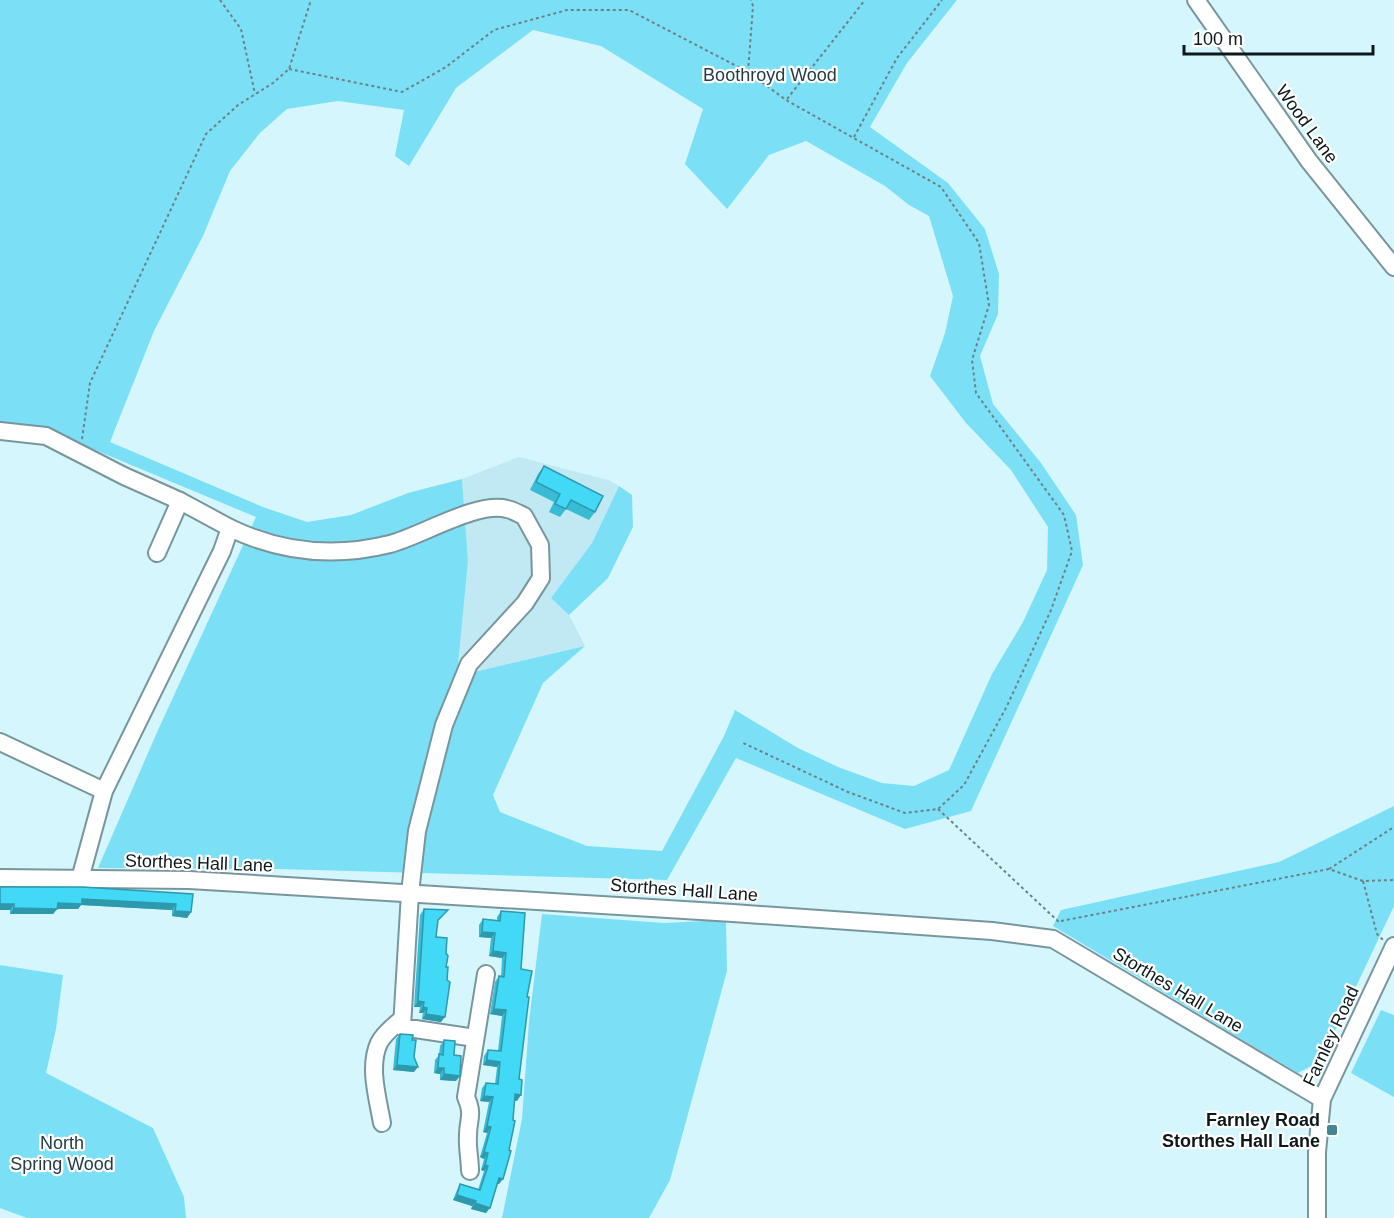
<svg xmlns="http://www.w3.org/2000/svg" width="1394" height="1218" font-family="Arial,sans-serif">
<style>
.built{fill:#c0e9f3}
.green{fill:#7be0f6;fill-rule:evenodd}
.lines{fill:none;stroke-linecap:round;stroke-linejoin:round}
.minor-casing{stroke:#78969d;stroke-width:20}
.path{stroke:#6c8187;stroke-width:2;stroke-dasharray:3 3;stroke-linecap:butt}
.minor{stroke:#fff;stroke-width:16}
.wall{fill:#38bbd4}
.shaded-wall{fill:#2e98ac}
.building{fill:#41d9f6;stroke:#2e98ac;stroke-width:1.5}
.poi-dot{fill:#428694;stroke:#fff;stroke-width:2}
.labels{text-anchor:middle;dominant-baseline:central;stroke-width:4.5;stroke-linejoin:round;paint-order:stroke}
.park-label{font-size:18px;fill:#243c42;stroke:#fff}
.street-label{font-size:18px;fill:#0d181b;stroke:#fff}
.poi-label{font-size:18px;font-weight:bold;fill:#0d181b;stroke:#fff;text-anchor:end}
</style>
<rect width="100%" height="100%" fill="#d6f6fe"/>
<!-- built -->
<path class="built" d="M519,457L608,480L619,486L592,543L551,598L569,615L585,646L457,676L468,561L462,479Z"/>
<!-- green -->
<g class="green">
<path d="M0,0H957L907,63L870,127L948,183L985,229L999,274L998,314L980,356L993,404L1041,463L1076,515L1083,565L971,811L905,829L736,758L667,880L277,869L98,868L158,730L256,517L47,430L0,427ZM533,30L601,46L703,109L685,164L727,209L769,155L806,141L885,186L909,205L929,216L953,296L945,333L930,376L966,423L1011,470L1048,527L1047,570L1023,622L992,674L949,770L914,786L882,783L838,767L798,748L735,710L724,736L662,851L587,846L500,812L493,795L543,683L585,646L457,676L468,561L462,479L408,493L351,515L307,522L263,507L110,442L154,331L203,236L230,171L260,133L287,109L338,101L404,110L395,156L409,166L456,88Z"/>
<path d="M619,486L632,495L633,527L608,578L569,615L551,598L592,543Z"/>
<path d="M1394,806V906L1321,1061L1298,1073L1053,926L1061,910L1279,862Z"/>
<path d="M542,914L664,923L726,920L727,971L670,1180L649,1218H502L522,1119L529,1022Z"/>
<path d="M0,965L63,975L56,1029L46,1073L153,1128L184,1197L186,1218H27L0,1208Z"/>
<path d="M1381,1010L1394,1015V1097L1351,1073Z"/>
</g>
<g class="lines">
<defs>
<g id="minor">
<path d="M1196,0L1309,161L1394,267"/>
<path d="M0,431L46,436L124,476L180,501L230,528L222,551L104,791L80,879"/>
<path d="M230,528C282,553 334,558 390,544C421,536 477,501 507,509C513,510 519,514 524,516L540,545L541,578L525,603L469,664L444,725L417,831L410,893L402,1027L475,1038"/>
<path d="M157,553L180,501"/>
<path d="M0,742L104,791"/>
<path d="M0,878L189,880L733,913L992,931L1053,939L1322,1099"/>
<path d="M382,1123C378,1099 368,1067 379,1043C384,1033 394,1026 402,1019"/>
<path d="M470,1171C470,1159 467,1147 468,1135C468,1119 474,1115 466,1097L486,974"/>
<path d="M1317,1218V1152L1322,1099L1394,946"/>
</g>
</defs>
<!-- minor casing -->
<use href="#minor" class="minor-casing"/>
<!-- path -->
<g class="path">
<path d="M220,0L241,29L255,94"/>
<path d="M289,69L402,92L446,67L494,30L567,10H629L748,72L786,100L941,187L979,243L989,305L972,360L976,393L1064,515L1072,551L1051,610L1007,706L964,785L938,809L905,813L848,792L741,742"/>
<path d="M748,72L753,6L751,0"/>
<path d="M787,99L865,0"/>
<path d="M854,137L897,58L942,0"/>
<path d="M82,439L90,383L206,134L238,105L273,83L289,69L311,0"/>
<path d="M938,809L1060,923"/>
<path d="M1329,869L1394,827"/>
<path d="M1363,881L1377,934L1383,940"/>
<path d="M1061,921L1329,869L1363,881L1394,880"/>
</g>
<!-- minor -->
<use href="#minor" class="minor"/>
</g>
<!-- wall -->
<g class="wall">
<path d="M544,466L595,512L589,520L566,509L560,517L549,512L554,502L530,490L538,474Z"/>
<path d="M0,887L193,894L191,912L187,918L172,916V910L81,905L78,909H57L53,914H10V910Z"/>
<path d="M424,909L448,910L437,922L436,937L446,967L441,1022L422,1019L423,1013H419L420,1007H414L420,915Z"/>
<path d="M501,911L521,969L527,997L517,1101L514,1100L499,1184H497L486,1213L471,1209L472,1206L453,1200L457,1190L460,1184L478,1190L484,1171L481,1170L484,1159L480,1157L487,1133L483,1132L489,1102L480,1101L482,1088L486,1083L495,1084L497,1067L483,1065L484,1056L488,1050L498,1051L502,1016L490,1014L495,982L499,976L501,977L502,958L489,956L491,938L479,937V925L483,919L497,920V917Z"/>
<path d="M400,1034L412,1040L414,1072L393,1070L396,1039Z"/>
<path d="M444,1040L454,1055L456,1081L440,1080V1074L434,1073L435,1060L439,1055L440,1046Z"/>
</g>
<!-- shaded-wall -->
<g class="shaded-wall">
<path d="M82,899L176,904L172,910L81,905L78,909H54L58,903Z"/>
<path d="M0,904H14L10,910H0Z"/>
<path d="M14,908L57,909L53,914H10Z"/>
<path d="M175,911L191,912L187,918L172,916Z"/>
<path d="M482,932L495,933L491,938L479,937Z"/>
<path d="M493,951L506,953L502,958L489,956Z"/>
<path d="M418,1001L424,1002L420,1007H414Z"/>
<path d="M423,1007L427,1008L423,1013H419Z"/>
<path d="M494,1009L506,1010L502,1016L490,1014Z"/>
<path d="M426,1014L445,1017L441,1022L422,1019Z"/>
<path d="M487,1060L500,1062L497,1067L483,1065Z"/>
<path d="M397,1065L418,1067L414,1072L393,1070Z"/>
<path d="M438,1068H444L440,1074L434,1073Z"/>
<path d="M444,1074L460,1076L456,1081L440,1080Z"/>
<path d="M515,1094L521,1095L517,1101L511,1100Z"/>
<path d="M484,1096L493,1097L489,1102L480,1101Z"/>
<path d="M487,1126L491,1127L487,1133L483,1132Z"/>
<path d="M484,1152L488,1153L484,1159L480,1157Z"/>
<path d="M485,1165L488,1166L484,1171L481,1170Z"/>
<path d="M499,1178L503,1179L499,1184L495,1183Z"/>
<path d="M457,1195L476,1201L472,1206L453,1200Z"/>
<path d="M475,1203L490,1208L486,1213L471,1209Z"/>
</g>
<!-- building -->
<g class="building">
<path d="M544,466L603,496L595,512L571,500L566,509L555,504L560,494L536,482Z"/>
<path d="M0,887H82L193,894L191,912L175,911L176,904L82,899V904L58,903L57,909L14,908V904H0Z"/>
<path d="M424,909L448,910L438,920L436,937L447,938L446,953L448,956L446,967H448L447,980L450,982L445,1017L426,1014L427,1008L423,1007L424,1002L418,1001Z"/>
<path d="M501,911L525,913L521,969L532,971L527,997H529L519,1079L522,1080L521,1095L515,1094L513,1120L515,1121L509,1150L511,1151L503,1179L499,1178L490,1208L475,1203L476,1201L457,1195L460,1184L480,1190L488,1166L485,1165L488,1153L484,1152L491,1127L487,1126L493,1097L484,1096L486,1083L498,1084L500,1062L487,1060L488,1050L501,1051L506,1010L494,1009L499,976L504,977L506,953L493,951L495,933L482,932L483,919L500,921Z"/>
<path d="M400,1034L413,1035L412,1040H416L414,1057L418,1067L397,1065Z"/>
<path d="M444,1040L455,1041L454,1055L461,1056L460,1076L444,1074V1068H438L439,1054L443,1055Z"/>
</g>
<!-- markers -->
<rect class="poi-dot" x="1326" y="1124" width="12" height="12" rx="3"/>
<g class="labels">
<!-- park labels -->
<g class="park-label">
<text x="770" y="75">Boothroyd Wood</text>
<text x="62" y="1143">North<tspan x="62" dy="21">Spring Wood</tspan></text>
</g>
<!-- street labels -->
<g class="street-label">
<text transform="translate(1307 124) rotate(54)">Wood Lane</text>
<text transform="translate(199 863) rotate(2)">Storthes Hall Lane</text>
<text transform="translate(684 890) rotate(4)">Storthes Hall Lane</text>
<text transform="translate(1178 990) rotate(31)">Storthes Hall Lane</text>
<text transform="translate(1331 1036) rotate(-65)">Farnley Road</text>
</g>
<!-- poi labels -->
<g class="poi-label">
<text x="1320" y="1120">Farnley Road<tspan x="1320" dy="21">Storthes Hall Lane</tspan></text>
</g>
</g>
<!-- scale -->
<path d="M1184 45v9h189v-9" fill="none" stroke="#0d181b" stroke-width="3"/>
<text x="1193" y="45" font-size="18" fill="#0d181b" stroke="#ffffff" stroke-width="4.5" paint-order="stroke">100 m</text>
</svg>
